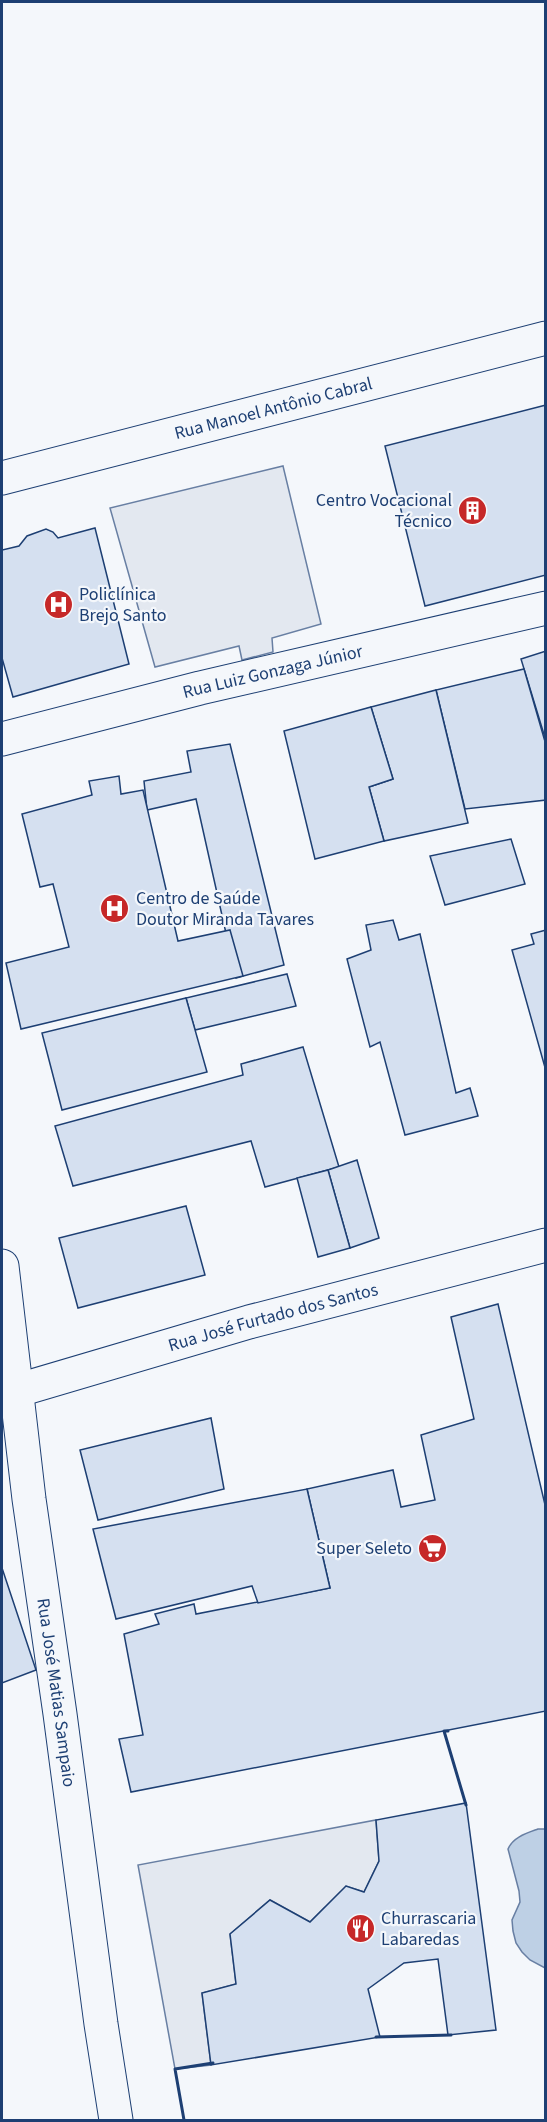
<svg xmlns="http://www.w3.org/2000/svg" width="547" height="2122" font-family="'Source Sans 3',sans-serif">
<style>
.parking{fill:#e3e8f0;stroke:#687fa3;stroke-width:1.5}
.water{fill:#bed0e5;stroke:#687fa3;stroke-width:1.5}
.building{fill:#d5e0f0;stroke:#1d3f73;stroke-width:1.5}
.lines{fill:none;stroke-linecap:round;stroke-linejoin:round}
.minor-casing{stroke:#1d3f73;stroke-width:35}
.minor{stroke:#f4f7fb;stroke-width:33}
.wall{stroke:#1d3f73;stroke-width:3}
.labels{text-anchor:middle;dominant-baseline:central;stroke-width:4.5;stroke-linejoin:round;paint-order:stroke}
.street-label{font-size:18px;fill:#1d3f73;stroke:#f4f7fb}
.poi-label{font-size:18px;fill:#1d3f73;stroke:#f4f7fb;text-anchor:start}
</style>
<rect width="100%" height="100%" fill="#f4f7fb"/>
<!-- parking -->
<g class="parking">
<path d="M283,466L321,624L272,638L273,652L242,660L239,646L155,667L110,508Z"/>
<path d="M376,1820L379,1861L364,1892L346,1886L310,1922L270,1900L230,1934L236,1984L202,1993L211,2065L175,2069L138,1865Z"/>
</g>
<!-- water -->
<path class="water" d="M538,1829H545V1968L530,1960L522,1952L516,1943L513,1931L512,1920L520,1902L519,1891L508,1849C513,1837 527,1833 538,1829Z"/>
<!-- building -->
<g class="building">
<path d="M546,405V575L425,606L385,446Z"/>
<path d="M95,528L129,664L13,697L2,658V550L19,546L27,536L46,529L53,532L58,538Z"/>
<path d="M546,651V741L521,659Z"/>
<path d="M524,669L546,745V800L465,809L436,690Z"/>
<path d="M436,690L468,823L384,841L369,787L393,779L371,707Z"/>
<path d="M371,707L393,779L369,787L384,841L315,859L284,731Z"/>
<path d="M230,744L284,965L236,978L196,799L147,810L144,781L191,772L187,751Z"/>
<path d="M119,776L121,794L143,790L178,941L230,930L243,976L21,1029L6,963L69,947L53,884L40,887L22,814L92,795L89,781Z"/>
<path d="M511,839L525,884L445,905L430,856Z"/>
<path d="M393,920L399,940L420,934L456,1093L470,1088L478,1116L405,1135L380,1042L370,1047L347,959L371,950L366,925Z"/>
<path d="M546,930V1071L512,950L534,944L531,934Z"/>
<path d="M287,974L296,1006L195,1030L186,998Z"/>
<path d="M186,998L207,1072L62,1110L42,1033Z"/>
<path d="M303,1047L339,1167L265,1187L251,1141L73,1186L55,1126L243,1075L241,1064Z"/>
<path d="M357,1160L379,1238L350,1248L328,1170Z"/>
<path d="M328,1170L350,1248L318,1257L297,1178Z"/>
<path d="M186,1206L205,1275L78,1308L59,1238Z"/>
<path d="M498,1304L546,1509V1711L131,1792L119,1739L143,1735L124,1634L159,1624L155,1614L194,1604L196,1614L330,1588L307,1489L393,1470L401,1507L435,1500L421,1435L474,1419L451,1317Z"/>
<path d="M211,1418L224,1489L98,1520L80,1450Z"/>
<path d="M307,1489L330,1588L258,1603L252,1586L116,1619L93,1529Z"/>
<path d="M2,1568L36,1670L2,1683Z"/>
<path d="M466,1803L496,2030L448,2035L438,1959L404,1963L368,1989L380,2037L211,2065L202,1993L236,1984L230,1934L270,1900L310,1922L346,1886L364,1892L379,1861L376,1820Z"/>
</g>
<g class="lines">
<defs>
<g id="minor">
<path id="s1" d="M2,478L546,338"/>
<path id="s2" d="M2,739L200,688L546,608"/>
<path id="s3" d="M2,1266L29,1499L60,1714L101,2024L116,2120"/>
<path id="s4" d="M2,1395L249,1322L546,1245"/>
</g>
</defs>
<!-- minor casing -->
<use href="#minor" class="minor-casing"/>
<!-- minor -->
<use href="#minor" class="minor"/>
<!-- wall -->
<g class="wall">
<path d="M448,1731H444L466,1805"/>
<path d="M376,2037L451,2035"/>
<path d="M184,2120L175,2069L213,2063"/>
</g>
</g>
<!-- icons -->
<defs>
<symbol id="building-disc" viewBox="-11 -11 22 22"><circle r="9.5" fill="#c62828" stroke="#f4f7fb"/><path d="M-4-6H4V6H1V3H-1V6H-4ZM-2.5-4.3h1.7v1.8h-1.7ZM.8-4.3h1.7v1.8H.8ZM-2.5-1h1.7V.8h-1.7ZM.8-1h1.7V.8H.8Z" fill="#fff"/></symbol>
<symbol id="hospital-disc" viewBox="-11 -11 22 22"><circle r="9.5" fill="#c62828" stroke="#f4f7fb"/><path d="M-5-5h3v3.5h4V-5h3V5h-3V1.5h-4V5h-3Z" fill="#fff"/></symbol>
<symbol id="supermarket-disc" viewBox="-11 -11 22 22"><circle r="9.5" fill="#c62828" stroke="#f4f7fb"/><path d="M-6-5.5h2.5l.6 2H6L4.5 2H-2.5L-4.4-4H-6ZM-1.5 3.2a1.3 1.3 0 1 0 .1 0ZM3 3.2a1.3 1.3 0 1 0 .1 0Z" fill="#fff"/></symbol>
<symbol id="restaurant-disc" viewBox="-11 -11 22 22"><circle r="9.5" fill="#c62828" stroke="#f4f7fb"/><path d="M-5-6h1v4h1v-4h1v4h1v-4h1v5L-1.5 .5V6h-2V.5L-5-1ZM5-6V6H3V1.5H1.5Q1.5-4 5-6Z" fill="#fff"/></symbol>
</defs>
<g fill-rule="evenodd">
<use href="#building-disc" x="456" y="494" width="33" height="33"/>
<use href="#hospital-disc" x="42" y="588" width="33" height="33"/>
<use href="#hospital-disc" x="98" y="892" width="33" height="33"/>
<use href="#supermarket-disc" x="416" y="1532" width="33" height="33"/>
<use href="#restaurant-disc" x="344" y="1912" width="33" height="33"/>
</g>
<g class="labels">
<!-- street labels -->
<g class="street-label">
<text stroke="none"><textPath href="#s1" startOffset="280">Rua Manoel Antônio Cabral</textPath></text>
<text stroke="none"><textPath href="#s2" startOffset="279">Rua Luiz Gonzaga Júnior</textPath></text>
<text stroke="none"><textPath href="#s4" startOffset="282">Rua José Furtado dos Santos</textPath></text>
<text stroke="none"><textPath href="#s3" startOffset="430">Rua José Matias Sampaio</textPath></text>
</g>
<!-- poi labels -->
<g class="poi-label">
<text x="452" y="500" text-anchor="end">Centro Vocacional<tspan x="452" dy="21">Técnico</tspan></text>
<text x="79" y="594">Policlínica<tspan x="79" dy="21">Brejo Santo</tspan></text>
<text x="136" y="898">Centro de Saúde<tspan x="136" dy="21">Doutor Miranda Tavares</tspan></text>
<text x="412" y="1548" text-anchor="end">Super Seleto</text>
<text x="381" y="1918">Churrascaria<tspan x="381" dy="21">Labaredas</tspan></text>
</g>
</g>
<!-- border -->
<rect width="547" height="2122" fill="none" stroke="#1d3f73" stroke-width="6"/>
</svg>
